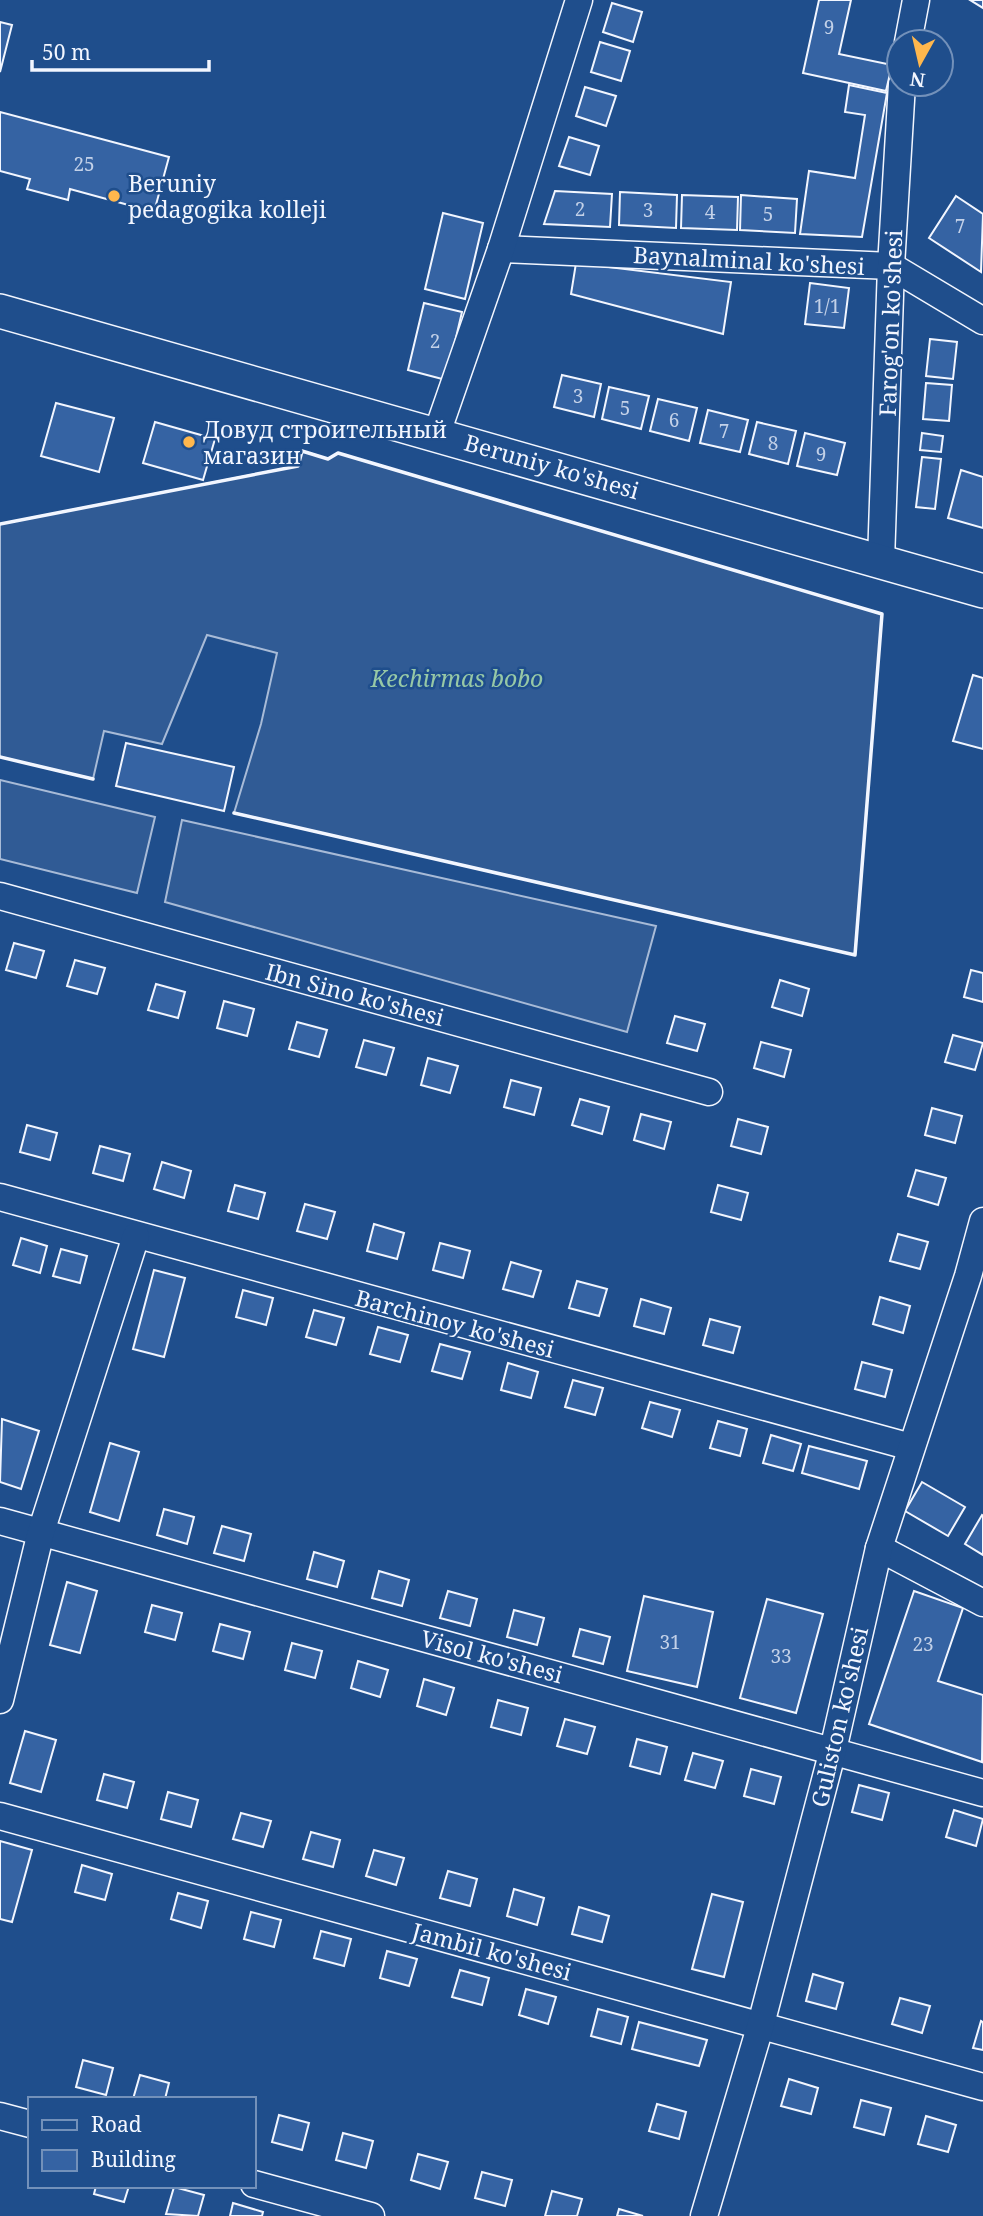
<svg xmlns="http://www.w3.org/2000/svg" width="983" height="2216" font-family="'Noto Serif',serif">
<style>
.built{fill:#305b95;stroke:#a8bbd7;stroke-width:2}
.building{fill:#3563a3;stroke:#f2f6ff;stroke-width:2}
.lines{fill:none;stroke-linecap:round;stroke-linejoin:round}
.minor-casing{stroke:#f2f6ff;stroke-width:29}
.major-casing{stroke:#f2f6ff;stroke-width:36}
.minor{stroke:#1f4e8c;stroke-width:26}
.major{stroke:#1f4e8c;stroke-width:33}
.wall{stroke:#f2f6ff;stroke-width:3.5}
.poi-dot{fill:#ffb74d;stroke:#1f4e8c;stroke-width:2.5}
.labels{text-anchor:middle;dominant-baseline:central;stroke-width:5;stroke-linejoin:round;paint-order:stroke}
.number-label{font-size:19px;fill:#c3d1e8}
.poi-label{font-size:23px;fill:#f2f6ff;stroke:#1f4e8c;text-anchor:start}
.street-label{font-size:23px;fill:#f2f6ff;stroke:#1f4e8c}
.park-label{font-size:23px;font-style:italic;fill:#97c8a6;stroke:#1f4e8c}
</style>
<rect width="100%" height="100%" fill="#1f4e8c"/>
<!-- built -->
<g class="built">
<path d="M302,451L328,459L338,453L882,614L855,955L234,813L261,724L277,653L207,635L162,744L104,731L93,779L0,757V524L297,466Z"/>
<path d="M0,780L155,817L137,893L0,859Z"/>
<path d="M182,820L656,926L627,1032L165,902Z"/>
</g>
<!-- building -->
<g class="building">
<path d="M819,0H851L839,54L892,65L886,91L803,73Z"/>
<path d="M970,0H983V8Z"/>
<path d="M612,3L642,12L633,42L603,32Z"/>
<path d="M0,22L12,25L0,72Z"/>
<path d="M600,42L630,51L621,81L591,72Z"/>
<path d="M849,85L887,93L862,237L800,234L809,171L855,178L865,115L845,112Z"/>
<path d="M585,87L616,96L606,126L576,116Z"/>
<path d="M0,112L169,157L154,212L70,189L68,200L27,189L30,179L0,171Z"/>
<path d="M569,137L599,146L590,175L559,166Z"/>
<path d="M555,191L612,194L610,227L544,224Z"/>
<path d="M620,192L677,195L676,228L619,225Z"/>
<path d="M682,195L738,197L737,230L681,228Z"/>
<path d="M741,195L797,199L795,233L740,230Z"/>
<path d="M956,196L983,214L981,272L929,238Z"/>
<path d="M443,213L483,223L465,299L425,289Z"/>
<path d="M576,263L731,282L723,334L571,294Z"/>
<path d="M810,283L849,288L844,328L805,324Z"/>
<path d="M424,303L462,312L446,380L408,370Z"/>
<path d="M930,339L957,342L953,379L926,376Z"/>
<path d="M562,375L601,384L594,417L554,407Z"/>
<path d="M926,383L952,385L949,421L923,419Z"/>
<path d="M609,387L649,396L641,429L602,419Z"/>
<path d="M658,399L697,408L689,441L650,431Z"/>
<path d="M56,403L114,418L99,472L41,456Z"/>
<path d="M708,410L748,420L740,452L700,443Z"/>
<path d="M155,422L215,439L203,480L143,463Z"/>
<path d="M757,422L796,431L788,464L749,454Z"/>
<path d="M805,433L845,443L837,475L797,466Z"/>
<path d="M922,433L943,436L941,452L920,450Z"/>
<path d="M922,457L941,459L935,509L916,507Z"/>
<path d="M961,470L983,477V528L948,518Z"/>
<path d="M973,675L983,678V749L953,741Z"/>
<path d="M126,743L234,767L224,811L116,786Z"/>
<path d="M14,943L44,951L36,978L6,970Z"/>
<path d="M75,960L105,968L97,994L67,986Z"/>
<path d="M971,970L983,973V1002L964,997Z"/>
<path d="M780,980L809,989L802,1016L772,1007Z"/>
<path d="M156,984L185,992L178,1018L148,1010Z"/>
<path d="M224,1001L254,1009L247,1036L217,1028Z"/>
<path d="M675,1016L705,1024L697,1051L667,1043Z"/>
<path d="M297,1022L327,1030L319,1057L289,1049Z"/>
<path d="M953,1035L983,1043L975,1070L945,1062Z"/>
<path d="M364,1040L394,1048L386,1075L356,1067Z"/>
<path d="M761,1042L791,1050L784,1077L754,1068Z"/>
<path d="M428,1058L458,1066L450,1093L421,1085Z"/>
<path d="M511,1080L541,1088L534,1115L504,1107Z"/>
<path d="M580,1099L609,1107L602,1134L572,1125Z"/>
<path d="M932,1108L962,1116L955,1143L925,1135Z"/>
<path d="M641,1114L671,1122L664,1149L634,1140Z"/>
<path d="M738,1119L768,1127L761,1154L731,1146Z"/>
<path d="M27,1125L57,1133L50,1160L20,1152Z"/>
<path d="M100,1146L130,1154L123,1181L93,1173Z"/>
<path d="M162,1162L191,1171L184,1198L154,1189Z"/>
<path d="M916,1170L946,1178L938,1205L908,1196Z"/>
<path d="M235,1185L265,1193L258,1219L228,1211Z"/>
<path d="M718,1185L748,1193L741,1220L711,1212Z"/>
<path d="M305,1204L335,1212L327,1239L297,1231Z"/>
<path d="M374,1224L404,1233L397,1259L367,1251Z"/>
<path d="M898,1234L928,1242L920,1269L890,1261Z"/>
<path d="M21,1238L47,1246L40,1273L13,1265Z"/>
<path d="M440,1243L470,1251L463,1278L433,1270Z"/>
<path d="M61,1249L87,1256L80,1283L53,1276Z"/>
<path d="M511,1262L541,1271L533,1297L503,1289Z"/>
<path d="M154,1270L185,1278L164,1357L133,1349Z"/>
<path d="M577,1281L607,1289L599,1316L569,1308Z"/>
<path d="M243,1290L273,1298L266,1325L236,1317Z"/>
<path d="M880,1297L910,1306L903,1333L873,1324Z"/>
<path d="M641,1299L671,1308L664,1334L634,1326Z"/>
<path d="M314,1310L344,1318L336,1345L306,1337Z"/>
<path d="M710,1319L740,1327L733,1353L703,1345Z"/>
<path d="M378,1327L408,1335L400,1362L370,1354Z"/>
<path d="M440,1344L470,1352L462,1379L432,1371Z"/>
<path d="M862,1362L892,1370L885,1397L855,1389Z"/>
<path d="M508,1363L538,1372L531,1398L501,1390Z"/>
<path d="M573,1380L603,1388L595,1415L565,1407Z"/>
<path d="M650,1402L680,1410L672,1437L642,1428Z"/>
<path d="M2,1419L39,1431L21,1489L0,1482Z"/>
<path d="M718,1421L747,1429L740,1456L710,1448Z"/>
<path d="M771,1435L801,1444L793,1471L763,1463Z"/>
<path d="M110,1443L139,1452L119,1521L90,1512Z"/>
<path d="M809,1446L867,1461L859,1489L802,1473Z"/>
<path d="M922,1482L965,1507L948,1536L905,1511Z"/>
<path d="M164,1509L194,1517L187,1544L157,1535Z"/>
<path d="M982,1515L983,1516V1555L965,1544Z"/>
<path d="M222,1526L251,1534L244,1561L214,1553Z"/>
<path d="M314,1552L344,1561L337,1587L307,1579Z"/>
<path d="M379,1571L409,1580L402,1606L372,1598Z"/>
<path d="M67,1582L97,1591L80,1653L50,1645Z"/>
<path d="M448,1591L477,1599L470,1626L440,1618Z"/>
<path d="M914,1591L963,1608L938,1681L983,1695L982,1762L869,1724Z"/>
<path d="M644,1596L713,1612L697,1687L627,1671Z"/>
<path d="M767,1599L823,1614L796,1713L740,1698Z"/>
<path d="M152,1605L182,1613L175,1640L145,1632Z"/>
<path d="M514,1610L544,1618L537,1645L507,1637Z"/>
<path d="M220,1624L250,1632L243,1659L213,1651Z"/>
<path d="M580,1629L610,1637L603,1664L573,1656Z"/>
<path d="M292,1643L322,1651L315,1678L285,1670Z"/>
<path d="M358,1661L388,1670L380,1697L351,1688Z"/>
<path d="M424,1679L454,1688L446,1715L417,1706Z"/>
<path d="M498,1700L528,1708L521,1735L491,1727Z"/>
<path d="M565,1719L595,1727L587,1754L557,1746Z"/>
<path d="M25,1731L56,1740L41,1792L10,1783Z"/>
<path d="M637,1739L667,1747L660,1774L630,1766Z"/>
<path d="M693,1753L723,1761L715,1788L685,1780Z"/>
<path d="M751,1769L781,1777L774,1804L744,1796Z"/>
<path d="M104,1774L134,1782L127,1808L97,1800Z"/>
<path d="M859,1785L889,1793L882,1820L852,1812Z"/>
<path d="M168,1792L198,1800L191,1827L161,1819Z"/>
<path d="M954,1810L983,1819L976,1846L946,1837Z"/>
<path d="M241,1813L271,1821L263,1847L233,1839Z"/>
<path d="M311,1832L340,1840L333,1867L303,1859Z"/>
<path d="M0,1841L32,1850L12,1922L0,1919Z"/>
<path d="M374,1850L404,1858L396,1885L366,1876Z"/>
<path d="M82,1865L112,1874L105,1900L75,1892Z"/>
<path d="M448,1871L477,1879L470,1906L440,1898Z"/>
<path d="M514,1889L544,1898L537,1925L507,1916Z"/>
<path d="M178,1893L208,1901L201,1928L171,1919Z"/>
<path d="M712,1894L743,1902L724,1977L692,1969Z"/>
<path d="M579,1907L609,1916L602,1942L572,1934Z"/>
<path d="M251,1912L281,1920L274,1947L244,1939Z"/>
<path d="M321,1931L351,1939L344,1966L314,1958Z"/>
<path d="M387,1951L417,1959L409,1986L380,1978Z"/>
<path d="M460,1970L489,1978L482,2005L452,1997Z"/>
<path d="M813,1974L843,1983L836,2009L806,2001Z"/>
<path d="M526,1989L556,1997L548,2024L519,2015Z"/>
<path d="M900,1998L930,2006L922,2033L892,2024Z"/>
<path d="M598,2009L628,2017L621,2044L591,2036Z"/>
<path d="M981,2021L983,2022V2050L973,2048Z"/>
<path d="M639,2022L707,2040L699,2066L632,2049Z"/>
<path d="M83,2060L113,2068L106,2095L76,2087Z"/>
<path d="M140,2075L169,2083L165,2099H133Z"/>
<path d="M789,2079L818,2088L811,2114L781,2106Z"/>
<path d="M861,2100L891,2108L884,2135L854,2127Z"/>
<path d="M657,2104L686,2112L679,2139L649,2131Z"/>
<path d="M279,2115L309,2123L302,2150L272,2142Z"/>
<path d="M926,2116L956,2125L948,2152L918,2144Z"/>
<path d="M343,2133L373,2141L366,2168L336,2160Z"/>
<path d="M418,2154L448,2162L440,2189L411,2180Z"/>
<path d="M482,2172L512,2180L505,2206L475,2198Z"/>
<path d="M96,2186H129L124,2202L94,2194Z"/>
<path d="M174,2187L204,2195L198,2216L166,2214Z"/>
<path d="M552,2191L582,2199L577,2216H545Z"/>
<path d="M233,2203L263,2212L262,2216H230Z"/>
<path d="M619,2209L643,2216H617Z"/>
</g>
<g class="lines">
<defs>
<g id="minor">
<path d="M908,42L916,0"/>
<path d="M501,249L891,266L983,321"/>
<path d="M437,433L501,249L579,0"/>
<path d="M881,561L891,266L902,84"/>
<path d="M0,896L709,1092"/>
<path d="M0,1197L911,1447"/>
<path d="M0,1521L983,1793"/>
<path d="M879,1548L983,1603"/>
<path d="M0,1700L41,1532L136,1236"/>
<path d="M0,1816L983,2087"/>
<path d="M0,2116L30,2124"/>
<path d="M254,2184L371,2216"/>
<path d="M704,2216L761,2024L833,1750L879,1548L968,1276L983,1221"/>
</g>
<path id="major" d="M0,311L983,591"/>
</defs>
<!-- minor casing -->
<use href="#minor" class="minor-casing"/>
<!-- major casing -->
<use href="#major" class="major-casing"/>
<!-- minor -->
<use href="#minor" class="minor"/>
<!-- major -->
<use href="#major" class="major"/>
<!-- wall -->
<g class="wall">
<path d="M0,524L298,466L302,451L328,459L338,453L882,614L855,955L234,813"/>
<path d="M0,757L93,779"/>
</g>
</g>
<!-- markers -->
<g class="poi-dot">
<circle cx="114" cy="196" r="7"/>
<circle cx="189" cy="442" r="7"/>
</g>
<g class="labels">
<!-- number labels -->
<g class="number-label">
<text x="829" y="27">9</text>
<text x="84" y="164">25</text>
<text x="580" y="209">2</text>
<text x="648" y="210">3</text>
<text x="710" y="212">4</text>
<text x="768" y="214">5</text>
<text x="960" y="226">7</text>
<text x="827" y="306">1/1</text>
<text x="435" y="341">2</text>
<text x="578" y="396">3</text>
<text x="625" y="408">5</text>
<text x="674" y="420">6</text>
<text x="724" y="431">7</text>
<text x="773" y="443">8</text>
<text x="821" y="454">9</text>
<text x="670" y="1642">31</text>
<text x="923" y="1644">23</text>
<text x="781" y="1656">33</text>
</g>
<!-- poi labels -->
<g class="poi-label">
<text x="128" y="183">Beruniy<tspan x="128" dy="26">pedagogika kolleji</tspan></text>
<text x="203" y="429">Довуд строительный<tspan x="203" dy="26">магазин</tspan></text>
</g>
<!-- street labels -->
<g class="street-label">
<text transform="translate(749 260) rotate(3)">Baynalminal ko'shesi</text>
<text transform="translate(890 323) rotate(-88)">Farog'on ko'shesi</text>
<text transform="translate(552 466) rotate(16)">Beruniy ko'shesi</text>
<text transform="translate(355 994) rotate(15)">Ibn Sino ko'shesi</text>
<text transform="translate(455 1323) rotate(15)">Barchinoy ko'shesi</text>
<text transform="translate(492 1656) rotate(15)">Visol ko'shesi</text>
<text transform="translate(839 1717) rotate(-77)">Guliston ko'shesi</text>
<text transform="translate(492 1951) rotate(15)">Jambil ko'shesi</text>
</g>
<!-- park labels -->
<g class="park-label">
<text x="457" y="678">Kechirmas bobo</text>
</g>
</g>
<!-- legend -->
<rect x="28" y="2097" width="228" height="91" fill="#1f4e8c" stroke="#7391ba" stroke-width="2"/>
<rect x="42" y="2120" width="35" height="10" fill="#1f4e8c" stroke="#7391ba" stroke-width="2"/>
<text x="91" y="2132" font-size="21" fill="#f2f6ff">Road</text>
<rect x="42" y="2150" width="35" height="21" fill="#3563a3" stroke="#7391ba" stroke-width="2"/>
<text x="91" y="2167" font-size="21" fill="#f2f6ff">Building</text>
<!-- north arrow -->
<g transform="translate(920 63) rotate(188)"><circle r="33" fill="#1f4e8c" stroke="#7391ba" stroke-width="2"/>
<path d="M0-5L12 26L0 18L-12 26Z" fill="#ffb74d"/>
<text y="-10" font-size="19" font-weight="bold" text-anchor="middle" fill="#f2f6ff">N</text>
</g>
<!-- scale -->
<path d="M32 60v10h177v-10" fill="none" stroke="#f2f6ff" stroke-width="3.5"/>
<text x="42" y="60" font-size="21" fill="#f2f6ff" stroke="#1f4e8c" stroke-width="5" paint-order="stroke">50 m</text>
</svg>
